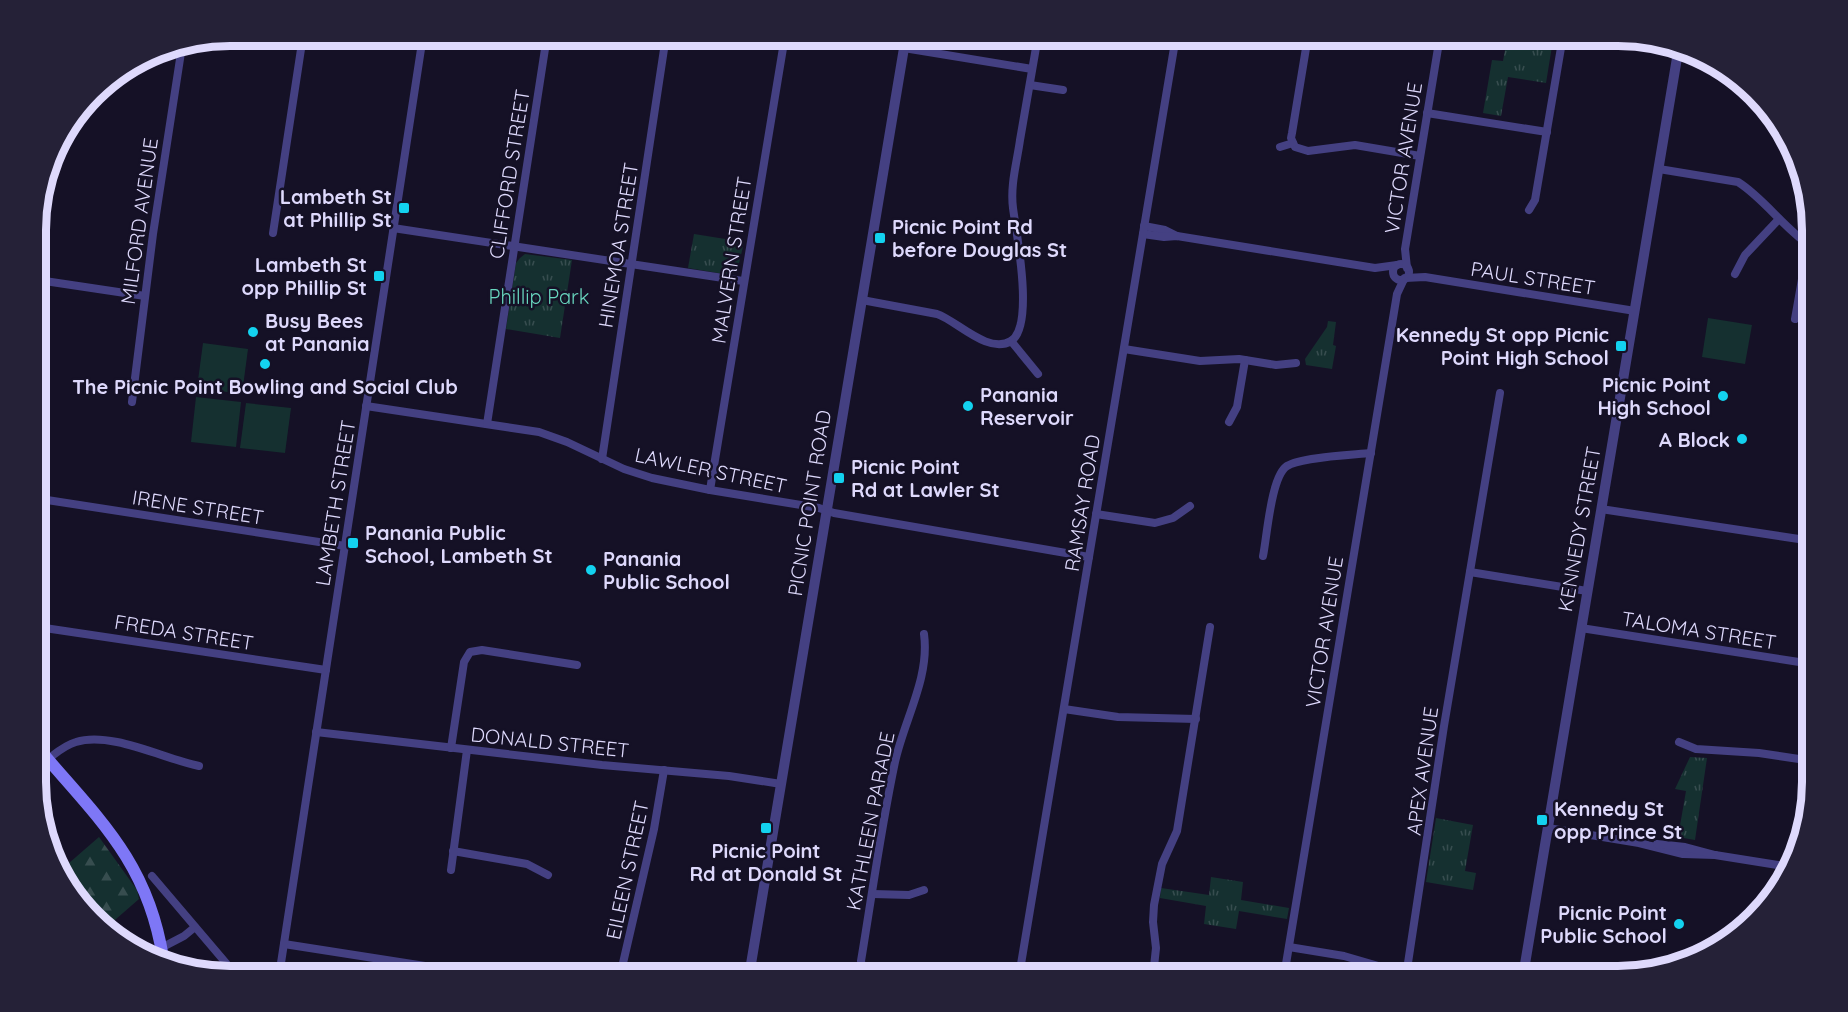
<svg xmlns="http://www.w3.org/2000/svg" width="1848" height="1012" font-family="Quicksand,sans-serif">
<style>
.grass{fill:#153030}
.forest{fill:url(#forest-firs)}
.park{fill:url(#park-tufts)}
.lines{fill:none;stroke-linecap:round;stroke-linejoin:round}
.minor{stroke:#444082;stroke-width:8}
.tertiary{stroke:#444082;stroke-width:10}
.secondary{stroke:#7e77f6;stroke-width:12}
.poi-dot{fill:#13d2ef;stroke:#151126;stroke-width:2}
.labels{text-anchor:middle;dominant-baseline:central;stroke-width:5;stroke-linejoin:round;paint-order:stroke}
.street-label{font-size:20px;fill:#ded9fc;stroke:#151126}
.poi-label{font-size:20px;font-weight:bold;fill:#ded9fc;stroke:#151126;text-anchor:start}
.park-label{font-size:20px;fill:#69d8c0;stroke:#151126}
.rim{fill:none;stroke:#ded9fc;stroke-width:8}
</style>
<defs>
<pattern id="forest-firs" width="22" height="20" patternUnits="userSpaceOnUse" patternTransform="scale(1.5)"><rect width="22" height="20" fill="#153030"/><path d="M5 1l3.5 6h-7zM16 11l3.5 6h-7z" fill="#374d4f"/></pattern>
<pattern id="park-tufts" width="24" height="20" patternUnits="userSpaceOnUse" patternTransform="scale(1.5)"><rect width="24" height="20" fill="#153030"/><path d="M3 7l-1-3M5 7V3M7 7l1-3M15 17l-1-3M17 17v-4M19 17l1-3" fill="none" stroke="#374d4f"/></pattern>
</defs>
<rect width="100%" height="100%" fill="#151126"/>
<!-- grass -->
<g class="grass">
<path d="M1708,318L1752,325L1745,364L1702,357Z"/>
<path d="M203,343L248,349L242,394L197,388Z"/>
<path d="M196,397L241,402L236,447L191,442Z"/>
<path d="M246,403L291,408L285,453L240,448Z"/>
</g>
<!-- forest -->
<path class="forest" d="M99,837L137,890L139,899L108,926L69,889L61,870Z"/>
<!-- park -->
<g class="park">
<path d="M1507,39L1552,46L1546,83L1508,77L1501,116L1483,113L1492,60L1503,61Z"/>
<path d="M694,234L744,242L737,272L730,275L688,268Z"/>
<path d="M525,254L572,260L560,338L506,329L516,263L520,258Z"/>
<path d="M1328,321L1336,322L1333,345L1336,346L1332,369L1306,365L1305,359L1327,327Z"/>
<path d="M1690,757L1707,758L1695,840L1678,837L1686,791L1675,789Z"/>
<path d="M1436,818L1473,825L1465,871L1476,873L1473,890L1426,882Z"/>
<path d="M1211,877L1243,882L1241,900L1289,908L1287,919L1239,911L1236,929L1204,924L1206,906L1160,898L1161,888L1209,895Z"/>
</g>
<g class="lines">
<!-- minor -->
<g class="minor">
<path d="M1308,36L1292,133L1291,138L1295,147L1308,151L1355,145L1420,156"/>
<path d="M904,48L1032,69"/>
<path d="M1030,85L1063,90"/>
<path d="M1427,113L1547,132"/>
<path d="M1280,147L1293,143"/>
<path d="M1659,169L1738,182C1765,199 1784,229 1812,247"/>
<path d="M1529,210L1535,200L1563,36"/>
<path d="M1144,226L1165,230L1177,236"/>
<path d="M393,228L743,281"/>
<path d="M273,233L303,36"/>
<path d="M1143,234L1164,237L1177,236L1375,268L1397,265"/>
<circle cx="1401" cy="272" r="8"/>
<path d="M1407,268L1405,249L1440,36"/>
<path d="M1735,274L1745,255L1779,219"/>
<path d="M1405,278L1425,277L1635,311"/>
<path d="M38,280L145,296"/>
<path d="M862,300L937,314C956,320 988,355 1011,341C1035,326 1016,232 1013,208C1010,185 1017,162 1020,140C1026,105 1032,71 1038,36"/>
<path d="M1795,319L1808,245"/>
<path d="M1011,341L1038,374"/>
<path d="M1124,349L1200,361L1239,359L1276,365L1296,363"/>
<path d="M132,402L153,234L182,46"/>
<path d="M366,406L539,432L567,442L624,469L652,478L710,490L819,508L834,513L1089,557"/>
<path d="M1229,422L1237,407L1245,360"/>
<path d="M487,424L547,36"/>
<path d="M602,459L666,36"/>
<path d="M710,490L785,36"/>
<path d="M47,500L345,546"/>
<path d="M1601,509L1812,541"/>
<path d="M1096,514L1155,523L1173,518L1190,506"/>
<path d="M1263,556C1267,537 1271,476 1287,466C1301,457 1352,455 1371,453"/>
<path d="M1470,572L1587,591"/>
<path d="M38,627L326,670"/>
<path d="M1581,628L1812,664"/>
<path d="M1064,709L1118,717L1196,719"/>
<path d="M316,732L602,765L729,776L781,784"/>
<path d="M1679,742L1696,749L1759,753L1812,761"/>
<path d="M451,748L464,662L470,652L482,650L577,665"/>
<path d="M48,759C56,753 65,745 76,742C111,731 164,759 199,766"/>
<path d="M1548,828L1639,843L1683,854L1715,855"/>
<path d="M1657,844L1685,847L1715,855L1790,867"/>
<path d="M453,851L527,864L548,875"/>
<path d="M451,870L467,750"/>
<path d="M152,876L237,976"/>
<path d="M873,894L909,895L924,890"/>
<path d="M284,944L489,976"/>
<path d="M1289,947L1344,956L1406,974"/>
<path d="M161,948L184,936L195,927"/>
<path d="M279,976L423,36"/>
<path d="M620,976L654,829L664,770"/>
<path d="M871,976L863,972L861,961C872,895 881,828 895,762C904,720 930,678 924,634"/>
<path d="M1019,976L1176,36"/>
<path d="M1153,976L1156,948L1153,922L1154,905L1162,864L1177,831L1210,627"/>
<path d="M1284,976L1397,294L1404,279"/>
<path d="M1406,976L1444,726L1500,393"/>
</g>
<!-- tertiary -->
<g class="tertiary">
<path d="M749,976L906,36"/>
<path d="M1523,976L1678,52"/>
</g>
<!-- secondary -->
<path class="secondary" d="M38,748C98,818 148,862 163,958"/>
</g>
<!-- markers -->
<g class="poi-dot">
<rect x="398" y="202" width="12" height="12" rx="3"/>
<rect x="874" y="232" width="12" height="12" rx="3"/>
<rect x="373" y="270" width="12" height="12" rx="3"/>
<circle cx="253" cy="332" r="6"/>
<rect x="1615" y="340" width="12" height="12" rx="3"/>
<circle cx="265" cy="364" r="6"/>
<circle cx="1723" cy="396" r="6"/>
<circle cx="968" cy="406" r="6"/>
<circle cx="1742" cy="439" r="6"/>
<rect x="833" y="472" width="12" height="12" rx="3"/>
<rect x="347" y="537" width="12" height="12" rx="3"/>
<circle cx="591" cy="570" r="6"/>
<rect x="1536" y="814" width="12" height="12" rx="3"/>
<rect x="760" y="822" width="12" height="12" rx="3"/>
<circle cx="1679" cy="924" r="6"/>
</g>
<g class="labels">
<!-- street labels -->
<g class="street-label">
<text transform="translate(1403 158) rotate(-81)">VICTOR AVENUE</text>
<text transform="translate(509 174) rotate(-81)">CLIFFORD STREET</text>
<text transform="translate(139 221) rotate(-82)">MILFORD AVENUE</text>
<text transform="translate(618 245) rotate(-81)">HINEMOA STREET</text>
<text transform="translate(731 260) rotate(-81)">MALVERN STREET</text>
<text transform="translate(1533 278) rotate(9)">PAUL STREET</text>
<text transform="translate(711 470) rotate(12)">LAWLER STREET</text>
<text transform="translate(335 503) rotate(-81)">LAMBETH STREET</text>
<text transform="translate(809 503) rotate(-81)">PICNIC POINT ROAD</text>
<text transform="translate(1082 503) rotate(-81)">RAMSAY ROAD</text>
<text transform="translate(198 507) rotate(9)">IRENE STREET</text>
<text transform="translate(1579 529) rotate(-80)">KENNEDY STREET</text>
<text transform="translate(1699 630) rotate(9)">TALOMA STREET</text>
<text transform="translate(184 632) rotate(9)">FREDA STREET</text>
<text transform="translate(1324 632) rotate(-81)">VICTOR AVENUE</text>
<text transform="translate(550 742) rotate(6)">DONALD STREET</text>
<text transform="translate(1422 771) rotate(-82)">APEX AVENUE</text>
<text transform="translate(870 821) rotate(-79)">KATHLEEN PARADE</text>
<text transform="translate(627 870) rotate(-78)">EILEEN STREET</text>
</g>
<!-- poi labels -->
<g class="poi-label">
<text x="392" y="196" text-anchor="end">Lambeth St<tspan x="392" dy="23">at Phillip St</tspan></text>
<text x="892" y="226">Picnic Point Rd<tspan x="892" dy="23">before Douglas St</tspan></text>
<text x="367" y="264" text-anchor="end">Lambeth St<tspan x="367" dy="23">opp Phillip St</tspan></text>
<text x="265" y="320">Busy Bees<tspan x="265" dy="23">at Panania</tspan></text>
<text x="1609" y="334" text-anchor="end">Kennedy St opp Picnic<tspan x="1609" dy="23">Point High School</tspan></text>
<text x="1711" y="384" text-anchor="end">Picnic Point<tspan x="1711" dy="23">High School</tspan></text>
<text x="265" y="386" text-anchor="middle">The Picnic Point Bowling and Social Club</text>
<text x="980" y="394">Panania<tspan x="980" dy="23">Reservoir</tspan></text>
<text x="1730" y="439" text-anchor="end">A Block</text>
<text x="851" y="466">Picnic Point<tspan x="851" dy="23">Rd at Lawler St</tspan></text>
<text x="365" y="532">Panania Public<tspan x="365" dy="23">School, Lambeth St</tspan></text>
<text x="603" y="558">Panania<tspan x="603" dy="23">Public School</tspan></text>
<text x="1554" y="808">Kennedy St<tspan x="1554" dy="23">opp Prince St</tspan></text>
<text x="766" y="850" text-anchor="middle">Picnic Point<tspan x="766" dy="23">Rd at Donald St</tspan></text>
<text x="1667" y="912" text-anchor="end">Picnic Point<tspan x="1667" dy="23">Public School</tspan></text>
</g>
<!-- park labels -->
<g class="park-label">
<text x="539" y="296">Phillip Park</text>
</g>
</g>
<!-- crop -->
<path d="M0 0H1848V1012H0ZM230 46H1618A184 184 0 0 1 1802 230V782A184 184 0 0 1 1618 966H230A184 184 0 0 1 46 782V230A184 184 0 0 1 230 46Z" fill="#252137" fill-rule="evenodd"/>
<path class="rim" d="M230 46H1618A184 184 0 0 1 1802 230V782A184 184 0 0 1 1618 966H230A184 184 0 0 1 46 782V230A184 184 0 0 1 230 46Z"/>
</svg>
